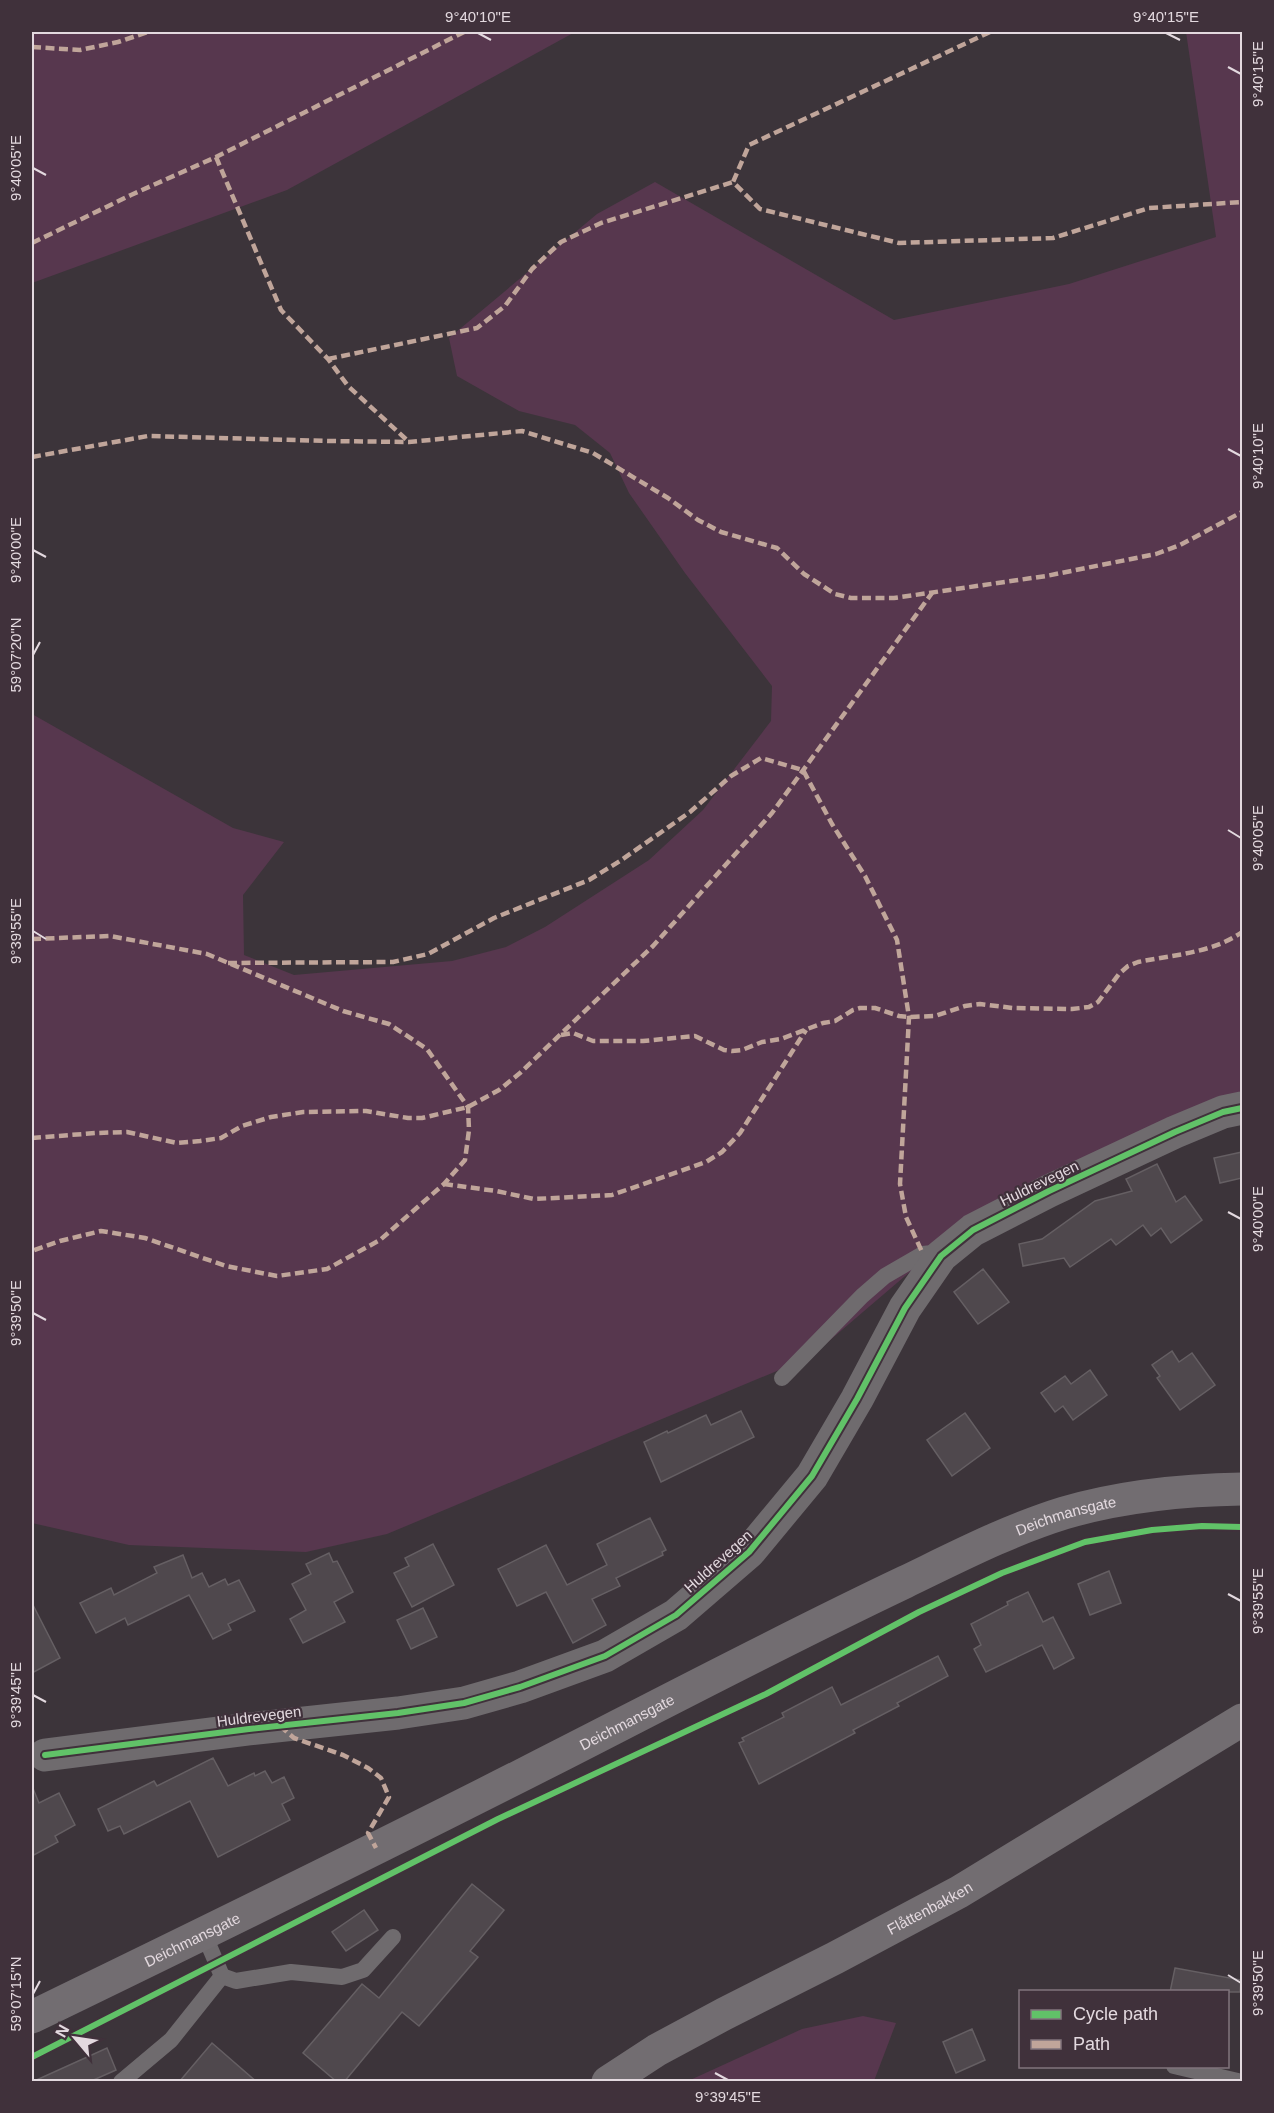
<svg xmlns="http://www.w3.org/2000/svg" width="1274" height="2113" font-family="Arial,sans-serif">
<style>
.green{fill:#57374e}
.building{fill:#4f484d;stroke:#655f63;stroke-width:1.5}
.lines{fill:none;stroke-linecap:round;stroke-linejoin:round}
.lane{stroke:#6f6b6e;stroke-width:16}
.street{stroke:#6f6b6e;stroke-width:33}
.secondary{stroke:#726d71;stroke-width:33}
.quiet{stroke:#c0a59a;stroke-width:4.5;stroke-dasharray:9 4.5;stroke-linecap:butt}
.cycleway-casing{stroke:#40313b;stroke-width:10}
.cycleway{stroke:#61c268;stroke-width:6}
.ticks{fill:none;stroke:#e3d9df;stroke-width:2}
.labels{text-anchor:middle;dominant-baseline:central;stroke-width:4.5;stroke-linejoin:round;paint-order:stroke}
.street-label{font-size:15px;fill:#e3d9df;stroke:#40313b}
.neatline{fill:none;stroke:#e3d9df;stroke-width:2}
.ticks-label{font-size:15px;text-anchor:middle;fill:#e3d9df}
</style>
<rect width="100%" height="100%" fill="#3c343a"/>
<!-- green -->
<g class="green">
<path d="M32,32H575L287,190L32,283Z"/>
<path d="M1186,32H1242V1096L980,1212L822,1347L803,1360L387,1534L306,1552L129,1545L32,1523V714L233,828L284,842L243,895L244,955L294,975L452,961L506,947L545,927L649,860L703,810L771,721L772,686L685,573L629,493L610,453L575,425L519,411L457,376L449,338L597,214L655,182L894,320L1069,284L1216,237Z"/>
<path d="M863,2016L896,2023L874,2081H688L802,2029Z"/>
</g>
<!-- building -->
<g class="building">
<path d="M1242,1152V1178L1220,1183L1214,1158Z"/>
<path d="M1157,1164L1176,1202L1185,1196L1202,1220L1171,1243L1161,1228L1151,1236L1143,1225L1116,1245L1111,1239L1070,1267L1064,1258L1023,1266L1019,1244L1042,1239L1095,1201L1132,1191L1126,1179Z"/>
<path d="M983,1269L1009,1302L978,1324L954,1292Z"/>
<path d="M1172,1351L1179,1362L1192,1353L1215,1385L1180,1410L1157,1378L1160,1376L1152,1365Z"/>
<path d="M1090,1370L1107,1395L1073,1420L1063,1406L1055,1412L1041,1393L1065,1376L1071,1384Z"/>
<path d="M741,1411L754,1437L661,1482L644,1442L667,1431L668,1433L706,1415L711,1425Z"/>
<path d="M965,1413L990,1448L952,1476L927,1440Z"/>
<path d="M650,1518L666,1550L662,1552L663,1555L616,1578L620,1586L592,1599L606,1625L573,1643L546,1592L517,1606L498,1569L546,1545L567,1585L607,1565L597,1544Z"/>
<path d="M433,1544L454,1585L412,1607L394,1573L409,1566L405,1558Z"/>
<path d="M329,1553L333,1562L337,1561L353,1592L334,1602L345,1622L303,1643L290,1619L306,1610L292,1584L311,1574L306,1564Z"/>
<path d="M183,1555L192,1578L202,1573L209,1587L225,1579L228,1585L239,1580L255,1611L228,1624L231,1630L213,1639L189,1595L128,1625L125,1618L96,1633L80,1603L111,1588L114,1595L157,1573L154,1567Z"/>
<path d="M1109,1571L1121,1603L1090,1615L1078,1584Z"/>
<path d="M1028,1592L1043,1622L1053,1617L1074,1658L1054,1669L1042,1645L986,1672L974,1649L981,1645L971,1624L1008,1605L1007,1602Z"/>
<path d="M32,1603L60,1658L32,1673Z"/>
<path d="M423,1608L437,1637L411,1649L397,1620Z"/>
<path d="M938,1656L948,1676L897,1703L899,1706L853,1730L855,1733L759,1784L739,1743L744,1741L742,1738L784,1717L782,1713L832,1687L841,1705Z"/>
<path d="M213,1758L228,1786L254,1773L255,1776L265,1771L272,1783L284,1777L294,1798L282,1804L290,1820L218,1857L190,1801L124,1834L120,1826L108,1831L98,1809L154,1781L157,1786Z"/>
<path d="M32,1786L39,1803L59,1793L75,1825L55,1836L58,1842L32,1856Z"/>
<path d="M472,1884L504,1910L470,1951L478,1957L419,2026L402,2012L344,2082H337L303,2053L362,1984L379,1998Z"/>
<path d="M364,1910L378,1930L346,1951L332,1932Z"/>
<path d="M1175,1968L1241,1980L1240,1992H1170Z"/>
<path d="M972,2029L985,2060L956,2073L943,2042Z"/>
<path d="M212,2043L257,2082H179Z"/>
<path d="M107,2048L116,2070L89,2082H32Z"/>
</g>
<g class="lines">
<!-- lane -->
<g class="lane">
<path d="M782,1378L862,1296L885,1276L923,1254L932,1253L941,1256"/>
<path d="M204,1934L222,1976L236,1981L291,1972L342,1977L363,1970L393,1937"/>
<path d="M1174,2066L1242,2082"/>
<path d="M121,2082L171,2040L222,1976"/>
</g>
<!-- street -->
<path class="street" d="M45,1755L249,1729L398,1713L464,1703L520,1687L605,1656L676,1615L749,1552L812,1476L857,1399L905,1308L941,1256L973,1230L1049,1191L1175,1132L1223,1112L1242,1108"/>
<!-- secondary -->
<g class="secondary">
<path id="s1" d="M32,2017C228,1922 424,1826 618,1726C713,1677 808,1628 905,1582C957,1557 1009,1530 1064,1513C1122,1496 1182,1490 1242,1489"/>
<path id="s2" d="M608,2082L657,2050L724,2014L835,1958L959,1892L1242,1720"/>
</g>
<!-- quiet -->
<g class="quiet">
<path d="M990,32L749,145L733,182L760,209L899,243L1053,238L1149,208L1242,202"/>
<path d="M32,47L80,50L118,42L148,32"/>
<path d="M216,157L281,310L328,359L348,386L409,442"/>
<path d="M32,243L131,195L216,157L464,32"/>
<path d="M328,359L477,328L505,306L532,269L561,242L601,223L733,182"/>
<path d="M32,457L148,436L328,441L409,442L522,431L593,453L668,498L698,520L721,532L777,548L804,574L835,594L851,598H894L1046,576L1156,554L1180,545L1242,512"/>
<path d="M32,939L110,936L207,954L343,1011L389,1024L427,1049L468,1107L469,1130L465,1160L444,1184L380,1240L327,1269L277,1276L226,1266L145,1238L101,1231L60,1241L32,1251"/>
<path d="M228,963L393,962L428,954L494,918L589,880L620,861L690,812L731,776L761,758L803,770L832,824L865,876L897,940L909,1017L900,1184L906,1217L923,1254"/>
<path d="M561,1035L573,1033L593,1041H643L695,1036L724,1050L732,1051L742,1050L762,1042L781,1039L823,1023L835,1021L853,1010L860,1008H875L899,1016L909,1017L935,1016L965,1006L980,1004L1013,1008L1072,1009L1089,1007L1098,1002L1119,974L1128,966L1138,962C1172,955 1213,953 1242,932"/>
<path d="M32,1138L96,1133L127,1132L177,1143L200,1141L221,1138L242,1126L271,1117L303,1112L366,1111L408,1118H422L468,1107L499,1090L520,1073L653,946L772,813L932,593"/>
<path d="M444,1184L496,1191L534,1199L612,1195L706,1162L722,1152L740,1133L806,1030"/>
<path d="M280,1726L294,1738L343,1755L368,1768L381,1778L389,1797L368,1833L376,1848"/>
</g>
<defs>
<g id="cycleway">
<path d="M45,1755L249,1729L398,1713L464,1703L520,1687L605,1656L676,1615L749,1552L812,1476L857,1399L905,1308L941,1256L973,1230L1049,1191L1175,1132L1223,1112L1242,1108"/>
<path d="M32,2057L498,1819L766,1694L919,1612L1002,1573L1085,1542L1152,1530L1202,1526L1242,1527"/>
</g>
</defs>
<!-- cycleway casing -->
<use href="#cycleway" class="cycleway-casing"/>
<!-- cycleway -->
<use href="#cycleway" class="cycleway"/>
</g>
<!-- ticks -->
<path class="ticks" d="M478,33L491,40M1166,33L1180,40M1228,67L1241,74M33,168L46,175M1228,449L1241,456M33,550L46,557M33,655L40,642M1228,830L1241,838M33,931L46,939M1228,1212L1241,1219M33,1313L46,1320M1228,1594L1241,1601M33,1695L46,1702M1228,1975L1241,1983M33,1994L40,1981M715,2073L728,2080"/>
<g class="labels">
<!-- street labels -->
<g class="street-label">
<text transform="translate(1039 1183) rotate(-26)">Huldrevegen</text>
<text stroke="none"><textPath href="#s1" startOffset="1150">Deichmansgate</textPath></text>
<text transform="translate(718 1561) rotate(-42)">Huldrevegen</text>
<text transform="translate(259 1716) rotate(-7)">Huldrevegen</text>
<text stroke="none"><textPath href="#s1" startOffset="664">Deichmansgate</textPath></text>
<text stroke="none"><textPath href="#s2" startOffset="366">Flåttenbakken</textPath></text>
<text stroke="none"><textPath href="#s1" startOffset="178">Deichmansgate</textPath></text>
</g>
</g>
<!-- border -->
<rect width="1274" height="2113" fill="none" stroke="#40313b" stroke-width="66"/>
<!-- legend -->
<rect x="1019" y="1990" width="210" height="78" fill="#40313b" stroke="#81747d" stroke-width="1.5"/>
<rect x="1031" y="2010" width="30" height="9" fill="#61c268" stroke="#81747d" stroke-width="1.5"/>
<text x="1073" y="2020" font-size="18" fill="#e3d9df">Cycle path</text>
<rect x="1031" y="2040" width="30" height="9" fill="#c0a59a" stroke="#81747d" stroke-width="1.5"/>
<text x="1073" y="2050" font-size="18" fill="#e3d9df">Path</text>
<!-- north arrow -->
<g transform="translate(75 2038) rotate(299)" stroke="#40313b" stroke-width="4.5" paint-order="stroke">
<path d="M0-4.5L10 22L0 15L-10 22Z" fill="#e3d9df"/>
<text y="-9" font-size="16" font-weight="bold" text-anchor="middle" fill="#e3d9df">N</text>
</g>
<rect x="33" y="33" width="1208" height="2047" class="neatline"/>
<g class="ticks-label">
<text x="478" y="22">9°40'10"E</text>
<text x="1166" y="22">9°40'15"E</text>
<text transform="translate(1258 74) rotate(-90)" y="5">9°40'15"E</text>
<text transform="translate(16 168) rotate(-90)" y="5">9°40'05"E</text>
<text transform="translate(1258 456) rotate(-90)" y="5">9°40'10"E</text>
<text transform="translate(16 550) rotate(-90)" y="5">9°40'00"E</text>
<text transform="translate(16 655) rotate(-90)" y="5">59°07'20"N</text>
<text transform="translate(1258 838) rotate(-90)" y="5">9°40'05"E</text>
<text transform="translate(16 931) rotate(-90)" y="5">9°39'55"E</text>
<text transform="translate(1258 1219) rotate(-90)" y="5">9°40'00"E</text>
<text transform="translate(16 1313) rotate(-90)" y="5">9°39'50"E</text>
<text transform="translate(1258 1601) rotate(-90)" y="5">9°39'55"E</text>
<text transform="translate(16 1695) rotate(-90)" y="5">9°39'45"E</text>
<text transform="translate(1258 1983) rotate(-90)" y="5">9°39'50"E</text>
<text transform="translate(16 1994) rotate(-90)" y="5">59°07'15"N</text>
<text x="728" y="2102">9°39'45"E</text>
</g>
</svg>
